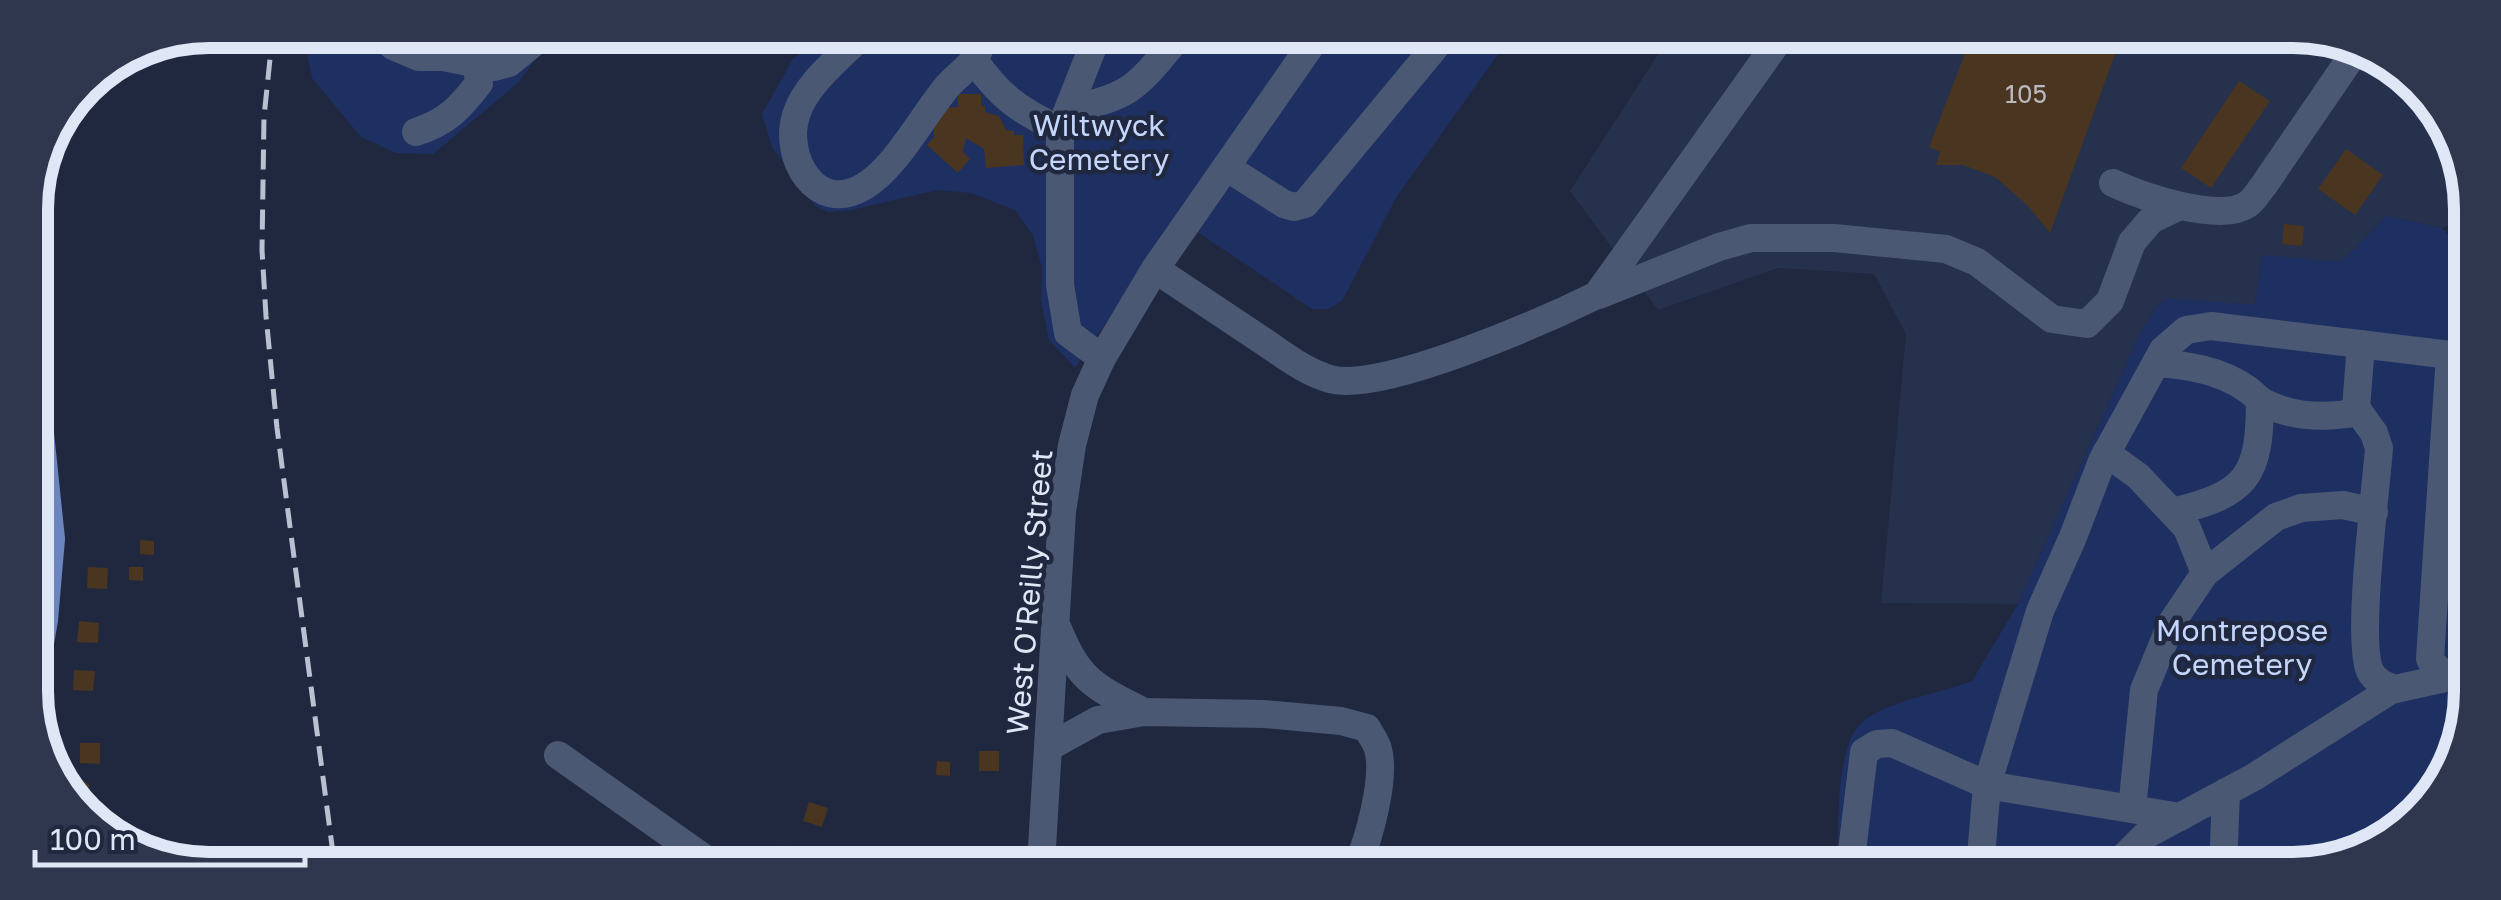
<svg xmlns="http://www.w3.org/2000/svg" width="2501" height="900" font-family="'Golos Text',sans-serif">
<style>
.built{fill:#25314d}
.green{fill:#1e3062}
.building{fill:#4a3520}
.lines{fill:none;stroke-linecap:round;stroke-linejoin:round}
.minor{stroke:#4b5874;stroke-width:28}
.major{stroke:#6c85bf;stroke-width:30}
.rail{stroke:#b9c1d1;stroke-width:5;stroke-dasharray:20 10;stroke-linecap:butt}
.labels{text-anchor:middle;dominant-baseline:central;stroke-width:9;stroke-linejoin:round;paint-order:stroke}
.number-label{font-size:25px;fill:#babac0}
.park-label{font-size:30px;fill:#c5d6fc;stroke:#1f283f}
.street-label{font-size:30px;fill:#dfe6f5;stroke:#1f283f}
.rim{fill:none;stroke:#dfe6f5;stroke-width:12}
</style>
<rect width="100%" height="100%" fill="#1f283f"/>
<!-- built -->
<path class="built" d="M1670,36L2349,39L2427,91L2469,185V215L2442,228L2386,216L2342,262L2262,256L2255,305L2166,299L2154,310L2140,334L2018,604L1881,603L1906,334L1874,274L1778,268L1658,310L1570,191Z"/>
<!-- green -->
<g class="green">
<path d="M302,30L555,32L519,82L433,154L396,153L361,137L312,78Z"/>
<path d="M828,33L1303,35L1075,368L1049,340L1041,301L1042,268L1033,235L1015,210L971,193L937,190L852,210L828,212L815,206L772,147L762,114L793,59Z"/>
<path d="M1331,35L1511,36L1397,196L1342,301L1328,309H1312L1196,231Z"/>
<path d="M2386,216L2442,228L2468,258L2462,748L2402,833L2304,870L1837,868C1839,831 1835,757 1857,728C1864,718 1878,711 1889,707C1916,695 1945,692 1972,681L2018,604L2140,334L2154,310L2166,298L2255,305L2262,255L2342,262Z"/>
</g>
<!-- building -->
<g class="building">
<path d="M1971,38H2121L2050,233L2027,205L1995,177L1963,165H1936L1940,152L1929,147Z"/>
<path d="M2239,81L2270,101L2211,188L2181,168Z"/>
<path d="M958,94H981V106H985V112L999,116L1006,130L1014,131V135H1023L1024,165L986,168L984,149L966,138L963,152L970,159L958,173L927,145L934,137V117L941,108L958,107Z"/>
<path d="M2346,149L2383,175L2355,215L2318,189Z"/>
<path d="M2284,224L2304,226L2302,246L2282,244Z"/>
<path d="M140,540L154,541V555L140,554Z"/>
<path d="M88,567L108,568L107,589L87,588Z"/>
<path d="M129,567H143V581L129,580Z"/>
<path d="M79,621L99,623L98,643L77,642Z"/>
<path d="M74,670L95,671L93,691L73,690Z"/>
<path d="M80,743H100V764L80,763Z"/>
<rect x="979" y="751" width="20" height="20"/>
<path d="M937,761L950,762V776L936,775Z"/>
<path d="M78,777L90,785L83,797L71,790Z"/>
<path d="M809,802L828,808L822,827L803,821Z"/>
<path d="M784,845L795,853L788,863L776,856Z"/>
<path d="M894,846L912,855L907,864H885Z"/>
</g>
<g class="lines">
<!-- minor -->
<g class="minor">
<path d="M376,31L393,46L419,57H443L494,67L509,63L548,31"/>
<path d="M864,33C842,56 806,83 796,115C783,156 815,215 863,187C895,169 922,117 946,88C954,78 965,71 973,61C979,53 982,42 986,33"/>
<path d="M1098,34L1060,130V285L1068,333L1102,358"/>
<path d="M443,57L465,31"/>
<path d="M974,60C1001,98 1019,110 1060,130"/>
<path d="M1069,109C1135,97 1139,83 1181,34"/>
<path d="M416,132C447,122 460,108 479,83L477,65"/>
<path d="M1226,167L1284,204L1294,207L1305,204L1445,35"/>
<path d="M2113,183C2141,196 2221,224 2248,204C2254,200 2259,191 2264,185L2359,46"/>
<path d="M1155,269C1191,293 1227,317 1263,341C1284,355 1305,372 1330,379C1380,394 1546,320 1597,295L1781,37"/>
<path d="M1599,295L1719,247L1751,238H1834L1946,249L1977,262L2052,319L2087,324L2110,301L2132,242L2151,220L2180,206"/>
<path d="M2361,344L2356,408L2374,433L2379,448C2376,490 2356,640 2370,671C2375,681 2384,685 2394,689"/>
<path d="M2450,355L2430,659L2437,669L2452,676"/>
<path d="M2156,363C2187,365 2220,370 2247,389C2253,393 2258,400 2265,403C2294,418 2328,418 2359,412"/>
<path d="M2106,453L2138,476L2187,528L2205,573"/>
<path d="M2172,512C2247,494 2260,477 2260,400"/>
<path d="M1058,629C1079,682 1096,687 1144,712"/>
<path d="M1049,747L1098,720L1144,712L1264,714L1341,721L1367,728C1370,734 1376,742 1378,749C1386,778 1369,839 1357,866"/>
<path d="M558,755L711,863"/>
<path d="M2132,809L2144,690L2172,622L2205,573L2276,517L2301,508L2343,505L2374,512"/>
<path d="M1041,864L1062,512L1072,445L1085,395L1102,358L1155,269L1318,35"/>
<path d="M1850,868L1864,752L1877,744L1892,743L1987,785L2180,817"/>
<path d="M1980,868L1987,785L2040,611L2073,537L2102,461L2163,350L2186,330L2211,326L2467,357"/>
<path d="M2119,869L2124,857L2146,835L2254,777L2391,690L2463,674"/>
<path d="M2223,869L2226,792"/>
</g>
<!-- major -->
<path class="major" d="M33,677L43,620L50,539L32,366L37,172"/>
<!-- rail -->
<path class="rail" d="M273,30L264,117L262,250L266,316L277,428L334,861"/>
</g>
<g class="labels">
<!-- number labels -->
<g class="number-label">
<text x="2026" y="93">105</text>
</g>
<!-- park labels -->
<g class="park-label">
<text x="1099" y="125">Wiltwyck<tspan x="1099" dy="34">Cemetery</tspan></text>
<text x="2242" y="630">Montrepose<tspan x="2242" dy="34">Cemetery</tspan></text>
</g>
<!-- street labels -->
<g class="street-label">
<text transform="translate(1029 592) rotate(-85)">West O'Reilly Street</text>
</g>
</g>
<!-- crop -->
<path d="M0 0H2501V900H0ZM209 48H2293A161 161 0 0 1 2454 209V691A161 161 0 0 1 2293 852H209A161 161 0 0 1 48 691V209A161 161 0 0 1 209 48Z" fill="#2e374e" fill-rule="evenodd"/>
<path class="rim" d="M209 48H2293A161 161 0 0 1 2454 209V691A161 161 0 0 1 2293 852H209A161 161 0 0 1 48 691V209A161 161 0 0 1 209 48Z"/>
<!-- scale -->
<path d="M35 850v15h270v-15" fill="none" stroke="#dfe6f5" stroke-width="5"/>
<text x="50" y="850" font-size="30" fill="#dfe6f5" stroke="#1f283f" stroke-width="8" paint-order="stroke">100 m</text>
</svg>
